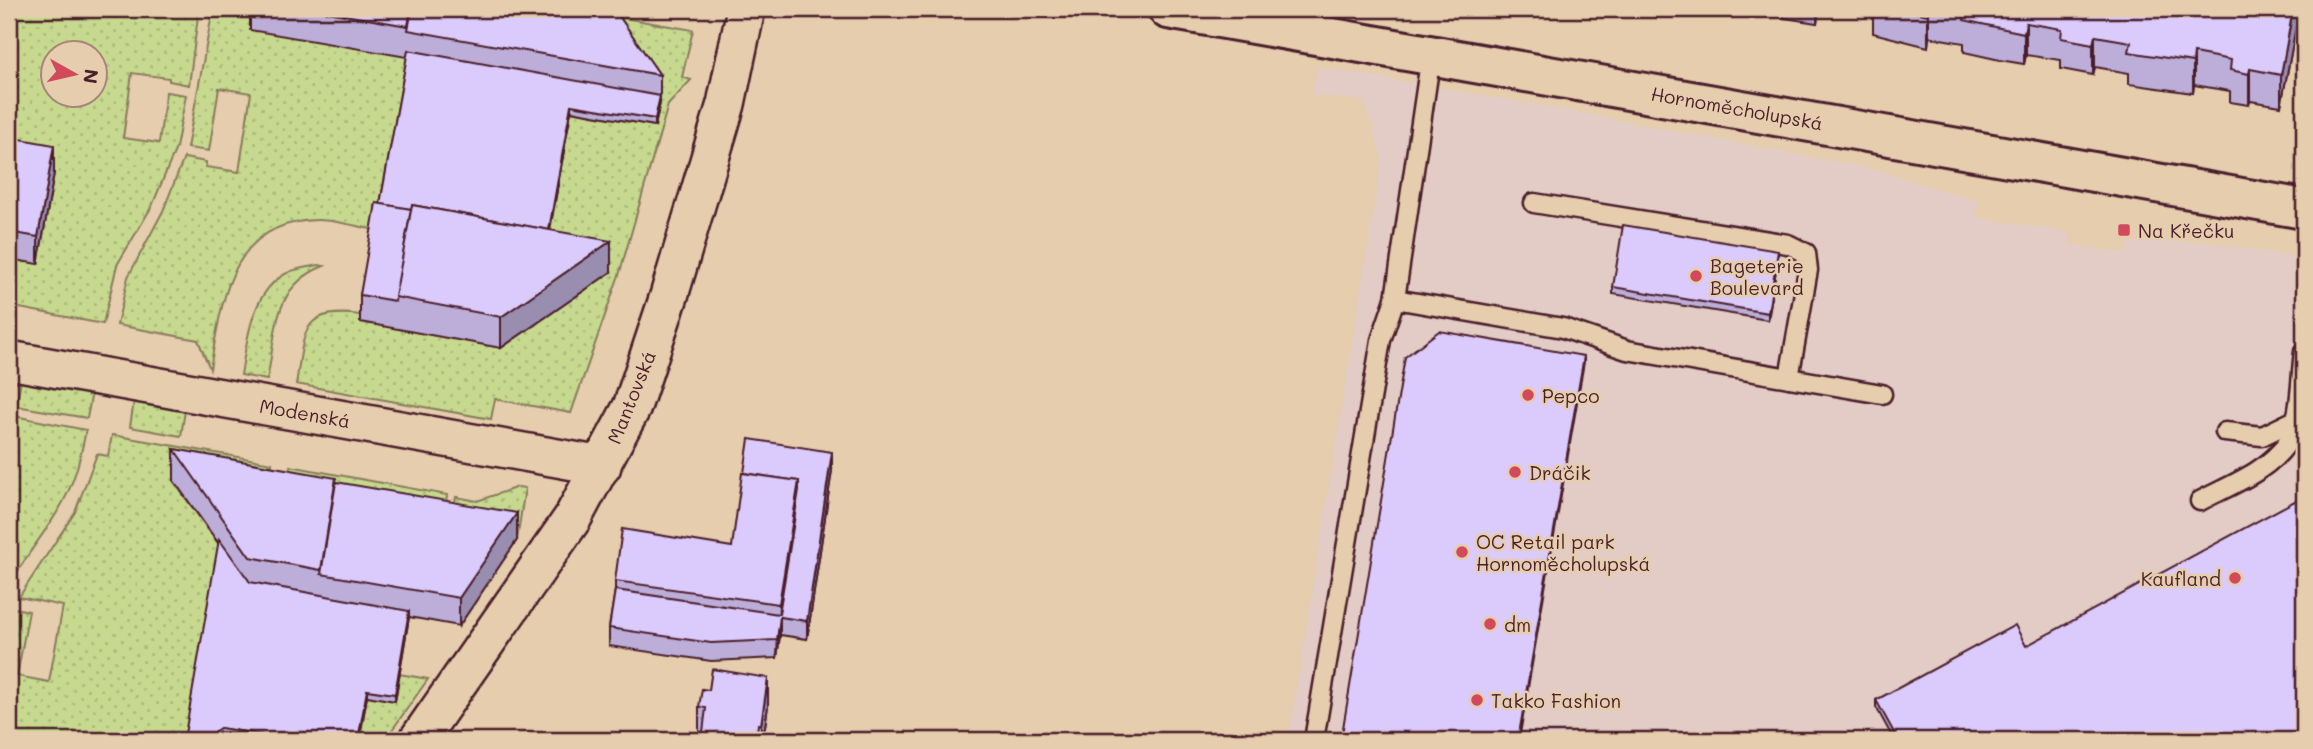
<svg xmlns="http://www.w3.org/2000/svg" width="2313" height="749" font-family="Mali,sans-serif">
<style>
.built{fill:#e2ccc5}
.grass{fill:url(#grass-dots);stroke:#887c5c;stroke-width:2;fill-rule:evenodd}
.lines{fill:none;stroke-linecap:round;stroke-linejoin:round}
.service-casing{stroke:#4a1f2b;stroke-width:23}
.minor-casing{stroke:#4a1f2b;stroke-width:42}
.tertiary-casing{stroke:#4a1f2b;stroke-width:44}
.service{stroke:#e5cdae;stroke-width:18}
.minor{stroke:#e5cdae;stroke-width:37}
.tertiary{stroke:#e5cdae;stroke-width:38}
.wall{fill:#bcaed9;stroke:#4a1f2b;stroke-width:2}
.shaded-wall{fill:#998db0;stroke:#4a1f2b;stroke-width:2}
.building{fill:#dbcafc;stroke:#4a1f2b;stroke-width:2}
.poi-dot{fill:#d1495b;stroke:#e5cdae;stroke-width:2.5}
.labels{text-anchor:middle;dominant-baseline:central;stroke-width:5;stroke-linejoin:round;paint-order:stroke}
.street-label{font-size:19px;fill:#4a1f2b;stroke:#e5cdae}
.poi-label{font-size:19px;fill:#4a1f2b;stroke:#e5cdae;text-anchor:start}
</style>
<defs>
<pattern id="grass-dots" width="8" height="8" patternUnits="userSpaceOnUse" patternTransform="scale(1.75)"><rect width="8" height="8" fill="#c6d98e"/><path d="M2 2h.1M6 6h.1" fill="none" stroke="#acba7b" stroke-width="1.8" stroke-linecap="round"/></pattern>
</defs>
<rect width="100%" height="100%" fill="#e5cdae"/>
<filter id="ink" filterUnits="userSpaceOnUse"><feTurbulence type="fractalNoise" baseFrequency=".0143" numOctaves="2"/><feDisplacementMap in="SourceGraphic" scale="14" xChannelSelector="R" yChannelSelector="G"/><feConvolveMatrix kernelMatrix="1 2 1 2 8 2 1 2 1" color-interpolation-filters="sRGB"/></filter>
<g filter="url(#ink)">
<!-- built -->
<path class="built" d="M1317,67L1550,107L1878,170L1978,201L1976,217L2071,233L2070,244L2126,253L2128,242H2209L2304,258V740H1288L1382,157L1364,101L1312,95Z"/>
<!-- grass -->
<g class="grass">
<path d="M9,9H199L189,85L169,81V78L132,73L123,138L159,143L166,92L186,95L176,148L152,206L117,265L103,324L9,306ZM52,52H94V94H52Z"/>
<path d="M213,9H279L408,57L376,230C358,227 337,220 318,220C229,221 222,302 210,369L198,340L117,325L128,277L163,211L184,158L206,162V167L239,172L251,93L219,88L209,151L187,148Z"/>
<path d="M572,9L693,30L682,77L691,80L668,105L620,272L571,413L495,399L491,419L296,384C305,334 299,307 360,315V322L501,348L544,261L571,111L655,126Z"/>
<path d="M319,265L324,266C272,286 277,332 267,380L241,375C247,341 251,291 287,273C296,268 308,267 319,265Z"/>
<path d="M21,380L92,392L87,418L16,406Z"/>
<path d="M134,401L185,410L181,436L130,427Z"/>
<path d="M9,415L86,430C81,455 75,481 62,504C46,533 23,557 9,588Z"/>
<path d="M112,435L272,463L266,497L174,482L219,545L185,740H9V624L14,608L29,611L17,676L49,682L63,606L19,597L75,512L97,454L108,456Z"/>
<path d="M290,466L447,495L444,519L286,491Z"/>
<path d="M518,487L525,488L517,540L449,529L456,497L477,501Z"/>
<path d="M399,674L428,679L385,740H360L367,696Z"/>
</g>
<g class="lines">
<defs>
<g id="service">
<path d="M1534,203L1788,244L1806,253L1808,270L1789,378"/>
<path d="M1395,299L1563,328L1627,350L1882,394"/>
<path d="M2225,432L2262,436L2295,420L2301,421"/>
<path d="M2200,501C2228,486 2269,471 2287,443C2302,419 2300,380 2304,352"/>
<path d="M1314,740L1381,340L1395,299L1431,55"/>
</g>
<g id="minor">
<path d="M9,360L602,466"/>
<path d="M418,740L572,519L632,407L669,296L726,104L746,9"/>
</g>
<path id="tertiary" d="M1168,9L2304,209"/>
</defs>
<!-- service casing -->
<use href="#service" class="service-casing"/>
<!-- minor casing -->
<use href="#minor" class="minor-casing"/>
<!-- tertiary casing -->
<use href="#tertiary" class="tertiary-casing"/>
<!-- service -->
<use href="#service" class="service"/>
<!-- minor -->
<use href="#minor" class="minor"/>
<!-- tertiary -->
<use href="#tertiary" class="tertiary"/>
</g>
<!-- wall -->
<g class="wall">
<path d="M250,9H614L660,75V103L655,126L571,111L550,230L611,272L501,348L360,322V295L380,204L407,57L250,30Z"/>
<path d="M1771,9H1819L1817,23L1784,18V11Z"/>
<path d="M1873,9H2297V21L2281,106L2250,101L2249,105L2230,102V91L2194,85L2193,93L2129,84V73L2095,67L2093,75L2061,69V60L2026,55L2024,64L2000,60L1964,52V43L1929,37L1928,47L1873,33Z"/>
<path d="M9,137L54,173L38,264L9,259Z"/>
<path d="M1778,257L1768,320L1613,294V287Z"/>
<path d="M174,449L336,482L517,540L459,626L409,617L395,701L367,696L359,740L174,481Z"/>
<path d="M832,470L807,639L780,635L777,658L711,661L609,646V628L615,590V581L732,547Z"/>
<path d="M2026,646L2304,740H1894L1876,707V700Z"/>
<path d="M768,706L763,740H702L703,735L699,734V707Z"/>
</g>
<!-- shaded-wall -->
<g class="shaded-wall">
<path d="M1817,9H1819L1817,23Z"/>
<path d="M1929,9V37L1928,47V15Z"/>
<path d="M2293,9H2297V21L2281,106V75Z"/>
<path d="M2026,23V55L2024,64V33Z"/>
<path d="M2095,36V67L2093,75V44Z"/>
<path d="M2194,53V85L2193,93V62Z"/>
<path d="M2250,69V101L2249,105V74Z"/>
<path d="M660,96V103L655,126V119Z"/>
<path d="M571,105V111L544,261V254Z"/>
<path d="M54,145V173L38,264V237Z"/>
<path d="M611,241V272L501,348V317Z"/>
<path d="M1778,251V257L1768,320V313Z"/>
<path d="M1584,356V362L1519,740H1518Z"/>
<path d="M832,452V470L807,639V621Z"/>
<path d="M799,481V508L780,617V635L777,658L779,604Z"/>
<path d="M517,513V540L459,626V598Z"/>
<path d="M409,611V617L395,701V694Z"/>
<path d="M768,678V706L763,740H761V725Z"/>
<path d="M367,690V696L359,740H358Z"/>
</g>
<!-- building -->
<g class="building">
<path d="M310,9H411L408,26Z"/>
<path d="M412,9H614L660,75L408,30Z"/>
<path d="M1902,9H1929L1928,15Z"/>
<path d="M1948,9H2293L2281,75L2250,69L2249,74L2230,70L2231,60L2194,53L2193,62L2129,52L2131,42L2095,36L2093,44L2061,38L2062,29L2026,23L2024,33L2000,28L1964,20L1966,12Z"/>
<path d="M408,50L660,96L655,119L571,105L549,230L412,205L411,209L380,204Z"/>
<path d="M9,137L54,145L38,237L9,232Z"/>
<path d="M376,203L411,209L395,301L360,295Z"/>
<path d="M412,205L611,241L501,317L395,297Z"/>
<path d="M1623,225L1778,251L1768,313L1613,287Z"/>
<path d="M1439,331L1584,356L1518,740H1341L1405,357Z"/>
<path d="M749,439L832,452L807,621L780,617L777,640L711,643L609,628L615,590L779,614L799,490V481L744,473Z"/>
<path d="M174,449L336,478L321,570L250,557Z"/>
<path d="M742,473L799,481L779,604L615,581L622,529L732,547Z"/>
<path d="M336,482L517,513L459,598L321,574Z"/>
<path d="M2304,496V740H1898L1876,700L2015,625L2026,646Z"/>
<path d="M219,539L250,582L409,611L395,694L367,690L358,740H294L220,728L203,740H184Z"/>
<path d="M712,669L768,678L761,725L758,724L756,740H702L706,708L699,707L702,689L709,690Z"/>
<path d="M220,728L294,740H203Z"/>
</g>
</g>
<!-- markers -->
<g class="poi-dot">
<rect x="2117" y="223" width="14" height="14" rx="3.5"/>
<circle cx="1696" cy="276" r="7"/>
<circle cx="1528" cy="395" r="7"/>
<circle cx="1515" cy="472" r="7"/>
<circle cx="1462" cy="552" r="7"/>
<circle cx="2235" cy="578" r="7"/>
<circle cx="1490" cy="624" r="7"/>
<circle cx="1477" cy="700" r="7"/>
</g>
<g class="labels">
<!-- street labels -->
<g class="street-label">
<text transform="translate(1737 108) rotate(10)">Hornoměcholupská</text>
<text transform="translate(631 397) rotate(-68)">Mantovská</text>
<text transform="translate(305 413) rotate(10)">Modenská</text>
</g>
<!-- poi labels -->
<g class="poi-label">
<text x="2138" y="230">Na Křečku</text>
<text x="1710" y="265">Bageterie<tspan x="1710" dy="22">Boulevard</tspan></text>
<text x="1542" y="395">Pepco</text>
<text x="1529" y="472">Dráčik</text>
<text x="1476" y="541">OC Retail park<tspan x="1476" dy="22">Hornoměcholupská</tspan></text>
<text x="2221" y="578" text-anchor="end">Kaufland</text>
<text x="1504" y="624">dm</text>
<text x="1491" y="700">Takko Fashion</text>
</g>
</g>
<!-- margin -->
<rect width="2313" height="749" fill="none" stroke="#e5cdae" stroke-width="35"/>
<rect x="18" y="18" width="2278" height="714" fill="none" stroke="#4a1f2b" stroke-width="2.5" filter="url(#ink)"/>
<!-- north arrow -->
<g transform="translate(74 74) rotate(98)"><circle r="33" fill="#e5cdae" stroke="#a7877a" stroke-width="2"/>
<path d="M0-5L12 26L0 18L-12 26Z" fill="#d1495b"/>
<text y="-10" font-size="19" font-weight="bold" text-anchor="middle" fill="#4a1f2b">N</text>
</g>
</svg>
